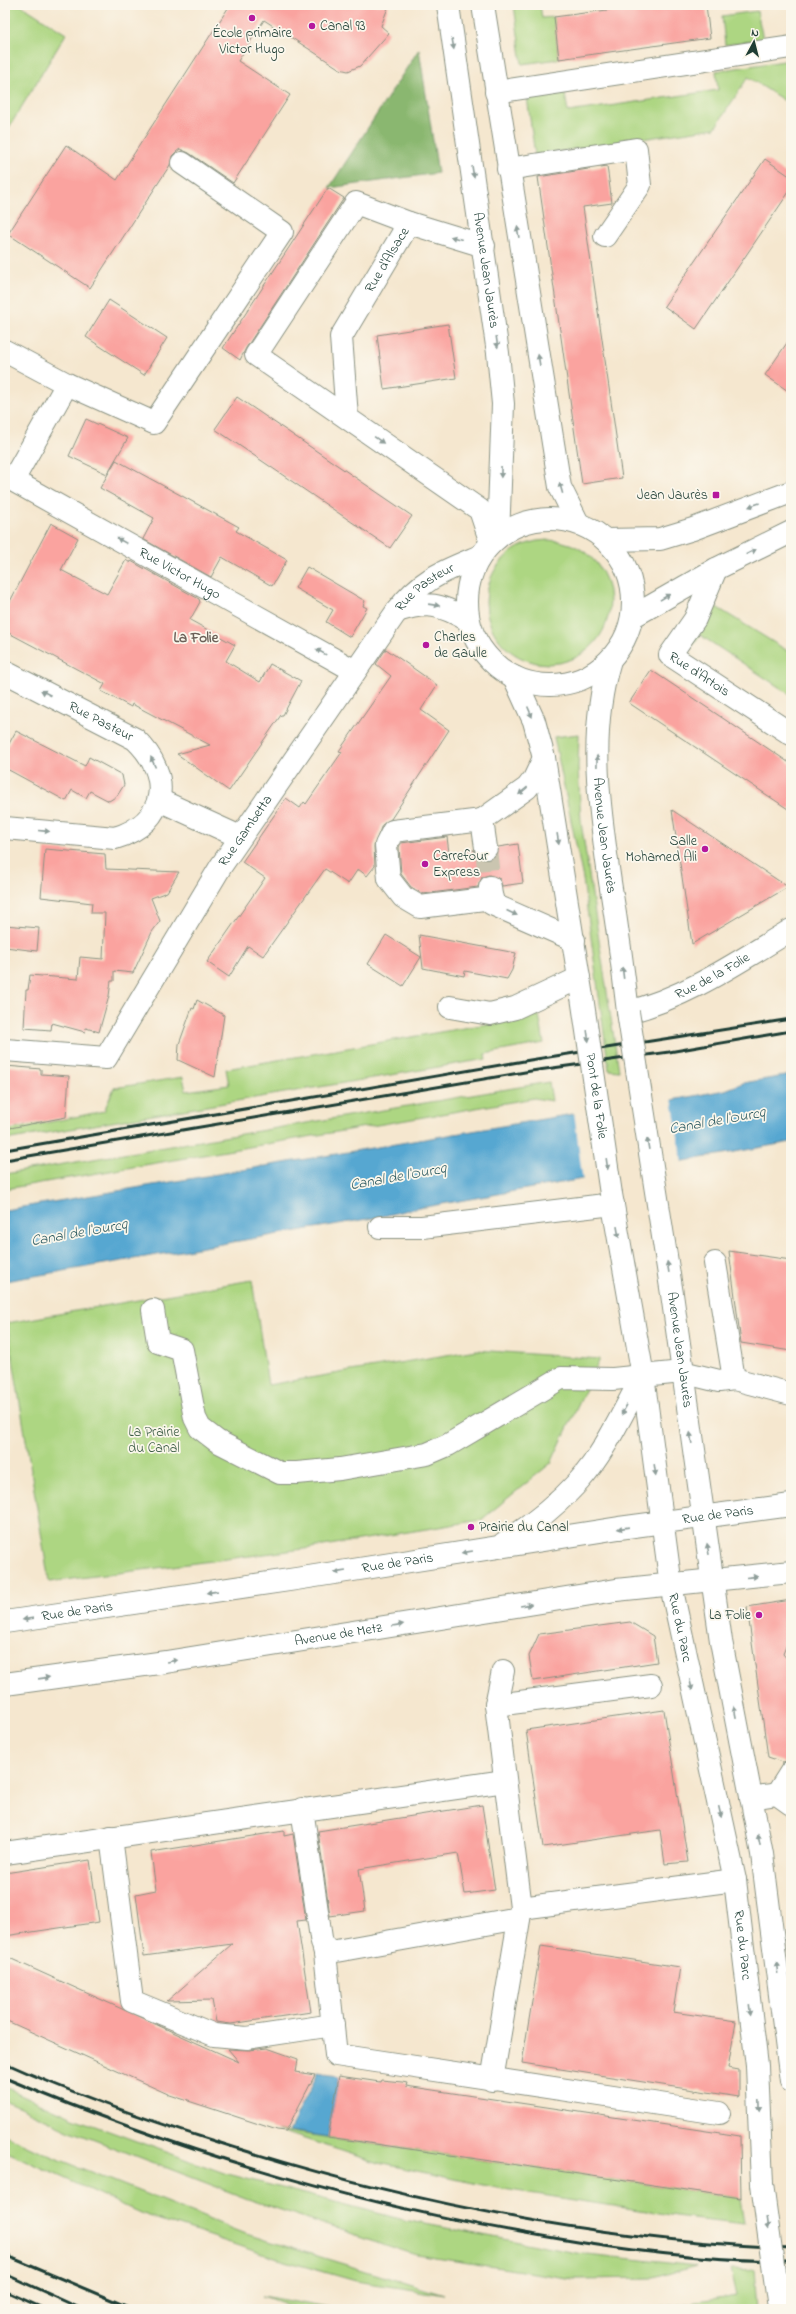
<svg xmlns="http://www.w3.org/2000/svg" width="796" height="2314" viewBox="0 0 796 2314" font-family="'Indie Flower',sans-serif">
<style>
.green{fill:#add682;stroke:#668a5b}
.forest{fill:#8ab770;stroke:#547a52}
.water{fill:#57a7d1;stroke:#3b7282}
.pier{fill:#f5e7cf}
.building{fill:#faa39f}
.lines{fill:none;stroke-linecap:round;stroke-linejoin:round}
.minor-tunnel{stroke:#cac5b0;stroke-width:22;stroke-dasharray:22 11;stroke-linecap:butt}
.minor-casing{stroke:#8a9282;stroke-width:24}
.major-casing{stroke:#8a9282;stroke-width:24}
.minor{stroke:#fff;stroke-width:22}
.major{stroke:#fff;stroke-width:22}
.rail{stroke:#1f3d34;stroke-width:3}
.major-bridge-casing{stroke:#8a9282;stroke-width:24;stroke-linecap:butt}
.major-bridge{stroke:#fff;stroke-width:22}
.oneway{fill:#8f9e9a}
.poi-dot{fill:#b5179e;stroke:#fbf7ec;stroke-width:1.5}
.labels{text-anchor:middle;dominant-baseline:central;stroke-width:3.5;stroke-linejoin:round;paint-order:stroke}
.poi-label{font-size:14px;fill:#1f3d34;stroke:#fbf7ec;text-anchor:start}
.street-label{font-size:14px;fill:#1f3d34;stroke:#fbf7ec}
.park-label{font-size:14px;fill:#3b5c44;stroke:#fbf7ec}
.neighbourhood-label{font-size:15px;font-weight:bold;fill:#6c6159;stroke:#fbf7ec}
.water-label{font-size:15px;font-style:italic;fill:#305d63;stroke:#fbf7ec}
</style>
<rect width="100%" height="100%" fill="#fbf7ec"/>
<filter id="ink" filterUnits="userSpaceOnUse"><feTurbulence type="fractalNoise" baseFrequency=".025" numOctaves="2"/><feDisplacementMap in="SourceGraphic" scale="8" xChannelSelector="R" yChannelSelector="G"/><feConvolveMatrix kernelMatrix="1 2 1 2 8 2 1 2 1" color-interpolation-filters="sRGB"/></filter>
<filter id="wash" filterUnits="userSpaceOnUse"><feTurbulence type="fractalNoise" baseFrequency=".012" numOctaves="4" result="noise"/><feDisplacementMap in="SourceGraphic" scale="16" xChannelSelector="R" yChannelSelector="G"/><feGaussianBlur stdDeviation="0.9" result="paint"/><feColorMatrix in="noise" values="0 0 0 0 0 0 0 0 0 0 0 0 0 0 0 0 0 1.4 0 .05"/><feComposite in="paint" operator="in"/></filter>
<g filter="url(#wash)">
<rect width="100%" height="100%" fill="#f5e7cf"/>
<!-- green -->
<g class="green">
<polygon points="5,5 21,5 66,34 5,134"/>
<polygon points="514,5 540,5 542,18 554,17 559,59 522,64"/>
<polygon points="757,11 763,39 725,45 722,16"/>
<polygon points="791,60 791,105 748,77 715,128 535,155 527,97 565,94 568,112 718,90 716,71"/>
<circle cx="548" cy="602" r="62"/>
<polygon points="713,605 791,653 791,695 700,635 688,652 684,649"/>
<polygon points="579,734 578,767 581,822 619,1071 609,1070 583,879 554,737"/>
<polygon points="539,1015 544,1043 485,1054 486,1059 5,1140 5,1131 104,1111 114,1088 183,1077 186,1091 229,1085 226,1069"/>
<polygon points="549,1082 552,1101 534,1098 5,1189 5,1174"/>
<polygon points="252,1280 268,1385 476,1350 600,1359 551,1463 481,1520 311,1548 49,1582 7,1323"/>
<polygon points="5,2087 73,2118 224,2173 404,2220 577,2253 696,2266 654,2278 574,2279 416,2255 248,2199 71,2131 5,2100"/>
<polygon points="277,2130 741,2198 745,2224 684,2217 497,2188 379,2163"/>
<polygon points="5,2135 48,2155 246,2234 444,2295 356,2281 275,2258 140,2213 5,2151"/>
<polygon points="731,2269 754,2270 757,2309 651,2309 737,2296"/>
<polygon points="263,2296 333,2309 299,2309"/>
</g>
<!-- forest -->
<polygon class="forest" points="419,49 438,173 329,188"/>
<!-- water -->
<g class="water">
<polygon points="791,1075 791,1142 408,1210 379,1217 5,1281 5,1210 573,1114 614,1111 725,1090 743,1083"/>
<polygon points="318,2073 339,2076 328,2137 289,2131"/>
</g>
<!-- pier -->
<polygon class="pier" points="672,1098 682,1163 583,1182 574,1111 614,1109"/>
<g id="blocks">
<!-- building -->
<g class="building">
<polygon points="230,5 389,5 381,26 389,33 360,66 348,71 340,69 264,20 238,61 290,95 233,183 189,153 180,149 176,152 172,156 170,165 90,288 8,234 66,145 117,180"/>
<polygon points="706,5 710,38 559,59 554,17 645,5"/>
<polygon points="765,159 791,177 791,189 696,329 664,306"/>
<polygon points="607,166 612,203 583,207 622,478 582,484 538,177"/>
<polygon points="328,188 344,198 246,348 240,360 223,348"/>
<polygon points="109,300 167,338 144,375 86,337"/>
<polygon points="448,324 456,378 384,389 377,335"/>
<polygon points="791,337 791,393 765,375"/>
<polygon points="237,397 412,516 390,548 215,429"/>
<polygon points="86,419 128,438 107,474 69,456"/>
<polygon points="116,460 239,527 236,531 287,560 272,586 222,557 211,577 143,539 154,518 100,488"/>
<polygon points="51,523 78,538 61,570 107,594 126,560 130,563 131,561 199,599 200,602 190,620 235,645 226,661 260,682 270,664 301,681 283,715 281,715 229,791 177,754 210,745 132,704 131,707 101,691 105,684 5,631 5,611"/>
<polygon points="307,567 365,601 363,606 367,608 350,637 326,622 333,610 295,588"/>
<polygon points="386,649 437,685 421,710 449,730 391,819 382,825 374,846 375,866 367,876 358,869 348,884 325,869 263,956 248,946 229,977 207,962 265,878 242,862 286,798 300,808 304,802 306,804 342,752 339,751 391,676 376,664"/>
<polygon points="651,670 791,764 791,811 629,703"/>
<polygon points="16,731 85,766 89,757 122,775 124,785 117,796 109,801 90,791 86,798 72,790 66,801 5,768 5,751"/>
<polygon points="672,810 788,887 692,944"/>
<polygon points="447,837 449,853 474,850 476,856 487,860 494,858 498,847 518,844 523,883 502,886 500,879 489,875 482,877 478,887 423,894 411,887 401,874 399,847 401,843"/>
<polygon points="45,849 105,854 106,869 179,872 167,892 151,898 160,921 152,932 133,973 114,971 114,981 111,981 109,996 99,1032 86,1028 85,1032 52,1023 51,1030 24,1028 26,990 28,990 30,975 78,979 80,957 103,959 105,913 91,913 92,903 41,897"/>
<polygon points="5,925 39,928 37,951 5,947"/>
<polygon points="386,935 421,957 403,986 368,964"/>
<polygon points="419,935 516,953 512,970 507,979 465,971 464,976 423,968"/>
<polygon points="197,1000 224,1015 215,1077 178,1060 179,1044 192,1008 194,1009"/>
<polygon points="6,1066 41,1069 41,1074 69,1076 66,1117 5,1129"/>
<polygon points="729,1251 791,1260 791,1351 741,1343"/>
<polygon points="791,1600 791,1634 783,1654 788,1660 791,1689 791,1760 783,1762 768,1757 747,1607"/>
<polygon points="630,1622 653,1636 657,1662 533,1681 529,1656 539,1634"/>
<polygon points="664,1710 688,1862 665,1864 660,1830 543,1847 526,1730"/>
<polygon points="482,1805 495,1890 465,1894 458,1853 359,1869 365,1911 330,1916 318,1831"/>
<polygon points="284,1831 284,1836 293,1834 306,1920 297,1921 311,2012 231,2024 216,2022 212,2000 167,2001 232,1944 144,1956 136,1894 156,1890 151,1852"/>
<polygon points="90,1860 99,1922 5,1936 5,1873"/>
<polygon points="541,1946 680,1967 673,2012 736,2021 728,2068 739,2070 739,2097 522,2063"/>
<polygon points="5,1956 239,2062 228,2049 249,2050 267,2048 298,2059 296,2072 315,2075 286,2131 277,2130 170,2095 5,2020"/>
<polygon points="339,2076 380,2082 381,2080 402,2082 407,2083 406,2086 740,2136 741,2198 328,2137"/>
</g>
</g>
</g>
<g filter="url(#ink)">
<use href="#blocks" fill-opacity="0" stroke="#8a9282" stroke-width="1"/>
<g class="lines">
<!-- minor-tunnel -->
<polyline class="minor-tunnel" points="486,848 490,887"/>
<!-- minor casing -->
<g class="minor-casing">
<g id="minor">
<polyline points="496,92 791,47"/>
<polyline points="508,169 636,149 640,185 605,236"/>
<polyline points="409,223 484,246"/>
<polyline points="5,351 67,384 154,423 282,232 182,163"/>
<path id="s1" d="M 347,417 L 341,337 L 409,223 L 356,203 L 256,355 L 480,510 L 491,543"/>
<path id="s2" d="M 5,476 L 355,671"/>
<polyline points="13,480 67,384"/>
<path id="s3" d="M 716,569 L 695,619 L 670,655 L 791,734"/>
<path d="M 397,611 C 428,601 440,604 468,620"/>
<path id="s4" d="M 5,672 L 135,739 C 173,775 168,822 115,838 L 5,828"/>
<polyline points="159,800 240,837"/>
<polyline points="482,820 393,831 386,845 389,879 403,897 420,907 492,898"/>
<polyline points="486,848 482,820 527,788 534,779 544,758"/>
<polyline points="490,887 492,904 574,940"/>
<polyline points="450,1007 490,1014 515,1008 579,978"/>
<path id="s5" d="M 628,1012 C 688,997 739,961 791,930"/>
<path id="s6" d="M 5,1050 L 106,1058 L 221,866 L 397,611 C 422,578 444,571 480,556"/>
<polyline points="380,1227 422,1227 613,1204"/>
<polyline points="715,1263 734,1379"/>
<polyline points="153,1310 158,1342 182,1350 195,1418 200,1428 217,1441 280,1473 297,1473 340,1469 427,1454 448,1445 561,1378 613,1379 682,1372 719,1381 734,1379 791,1394"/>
<polyline points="503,1671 496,1705 521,1908 735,1880"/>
<polyline points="496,1705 651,1685"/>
<polyline points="777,1794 791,1772"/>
<polyline points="751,1798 777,1794 791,1804"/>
<polyline points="302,1809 321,1938 325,1953 519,1918"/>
<polyline points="111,1837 132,2001 214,2035 247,2038 333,2025"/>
<polyline points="5,1853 505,1781"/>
<polyline points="325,1953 336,2055 719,2113"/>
<polyline points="492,2080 521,1908"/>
</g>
</g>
<!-- major casing -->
<g class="major-casing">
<g id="major">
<path id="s7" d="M 448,5 L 498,353 L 503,404 L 498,537"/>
<polyline points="483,5 560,487 578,523"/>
<circle cx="550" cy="602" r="83"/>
<polyline points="606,540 660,539 693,529 791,492"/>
<polyline points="632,617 716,569 791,532"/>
<path id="s8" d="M 610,660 C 588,733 599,808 610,882 C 617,925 623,968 628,1012"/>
<polyline points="514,677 534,721 544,758 582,997"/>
<path id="s9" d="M 637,1070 L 672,1294 L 721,1641 L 762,1854 L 791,2081"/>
<path id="s10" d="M 611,1194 L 643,1376 L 671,1586 L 735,1880 L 757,2066 L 762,2184"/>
<path d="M 504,1543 C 532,1525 557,1505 579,1481 C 606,1451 623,1411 643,1376"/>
<path id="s11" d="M 5,1622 L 296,1579 L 619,1528 L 791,1505"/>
<path id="s12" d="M 5,1684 L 166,1662 L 616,1590 L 791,1572"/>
</g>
</g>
<!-- minor -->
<use href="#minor" class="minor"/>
<!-- major -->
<use href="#major" class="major"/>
<!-- rail -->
<g class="rail">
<polyline points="5,1150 530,1060 791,1019"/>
<polyline points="5,1160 531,1071 669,1052 791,1031"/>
<path d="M 5,2063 C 72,2093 141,2118 211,2140 C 399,2201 593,2240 791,2248"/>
<path d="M 5,2078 C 180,2152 361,2206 548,2237 C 628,2251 709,2261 791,2261"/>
<polyline points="5,2255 133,2309"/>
<polyline points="5,2274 82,2309"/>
<polyline points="5,2291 45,2309"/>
</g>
<!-- major-bridge casing -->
<g class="major-bridge-casing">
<g id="major-bridge">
<path id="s13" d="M 582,997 L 611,1194"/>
<polyline points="628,1012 637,1070"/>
<polyline points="762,2184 779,2309"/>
</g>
</g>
<!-- major-bridge -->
<use href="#major-bridge" class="major-bridge"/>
</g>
<!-- one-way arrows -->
<defs><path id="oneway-solid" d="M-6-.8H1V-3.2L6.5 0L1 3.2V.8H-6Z"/></defs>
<g class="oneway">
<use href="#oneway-solid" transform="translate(453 44) rotate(81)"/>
<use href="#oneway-solid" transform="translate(473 172) rotate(81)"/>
<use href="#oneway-solid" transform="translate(518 232) rotate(-99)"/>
<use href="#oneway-solid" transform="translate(456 238) rotate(-165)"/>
<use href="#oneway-solid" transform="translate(497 342) rotate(82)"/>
<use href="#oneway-solid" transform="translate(539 360) rotate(-99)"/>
<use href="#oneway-solid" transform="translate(379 440) rotate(35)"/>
<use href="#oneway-solid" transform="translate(501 472) rotate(91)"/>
<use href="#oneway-solid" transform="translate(561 488) rotate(-106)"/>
<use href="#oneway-solid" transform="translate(754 505) rotate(160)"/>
<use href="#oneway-solid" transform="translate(122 541) rotate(-151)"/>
<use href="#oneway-solid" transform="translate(751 552) rotate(-26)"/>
<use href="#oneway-solid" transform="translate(665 597) rotate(-31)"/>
<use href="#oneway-solid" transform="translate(434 605) rotate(8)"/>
<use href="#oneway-solid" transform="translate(321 652) rotate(-151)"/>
<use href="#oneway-solid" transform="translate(46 693) rotate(-153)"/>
<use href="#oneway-solid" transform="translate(530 712) rotate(67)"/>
<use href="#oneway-solid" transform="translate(597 761) rotate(-89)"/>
<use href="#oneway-solid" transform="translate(153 762) rotate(-114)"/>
<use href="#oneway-solid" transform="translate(523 791) rotate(140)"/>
<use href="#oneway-solid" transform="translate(44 831) rotate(5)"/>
<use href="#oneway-solid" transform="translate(558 839) rotate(81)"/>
<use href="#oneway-solid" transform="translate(512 913) rotate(24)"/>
<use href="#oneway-solid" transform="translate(623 973) rotate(-97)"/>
<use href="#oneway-solid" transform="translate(588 1036) rotate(82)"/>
<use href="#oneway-solid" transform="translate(648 1144) rotate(-99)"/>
<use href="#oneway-solid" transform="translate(607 1164) rotate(82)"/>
<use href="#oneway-solid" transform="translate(618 1232) rotate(80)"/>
<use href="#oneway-solid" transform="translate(668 1267) rotate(-99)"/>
<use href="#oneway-solid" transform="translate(624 1410) rotate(119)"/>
<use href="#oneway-solid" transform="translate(691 1438) rotate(-98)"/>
<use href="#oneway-solid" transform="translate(655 1470) rotate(82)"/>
<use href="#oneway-solid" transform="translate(623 1528) rotate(172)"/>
<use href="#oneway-solid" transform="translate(708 1549) rotate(-100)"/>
<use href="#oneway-solid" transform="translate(467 1552) rotate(171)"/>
<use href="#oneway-solid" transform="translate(340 1572) rotate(171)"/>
<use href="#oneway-solid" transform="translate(752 1577) rotate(-5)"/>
<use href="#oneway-solid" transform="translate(212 1592) rotate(172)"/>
<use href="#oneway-solid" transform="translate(526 1605) rotate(-9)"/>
<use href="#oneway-solid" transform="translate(28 1619) rotate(172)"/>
<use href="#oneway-solid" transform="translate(398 1625) rotate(-9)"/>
<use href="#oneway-solid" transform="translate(172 1661) rotate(-9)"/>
<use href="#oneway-solid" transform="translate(44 1678) rotate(-8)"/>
<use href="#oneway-solid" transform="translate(691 1685) rotate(78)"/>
<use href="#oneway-solid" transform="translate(735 1712) rotate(-101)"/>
<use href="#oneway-solid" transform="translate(720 1812) rotate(77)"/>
<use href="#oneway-solid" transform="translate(759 1840) rotate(-101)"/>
<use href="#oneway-solid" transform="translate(777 1968) rotate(-97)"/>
<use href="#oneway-solid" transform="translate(750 2010) rotate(83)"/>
<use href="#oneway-solid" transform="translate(759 2105) rotate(88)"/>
<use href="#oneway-solid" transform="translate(767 2223) rotate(82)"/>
</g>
</g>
<!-- markers -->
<g class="poi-dot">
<circle cx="252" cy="18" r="4"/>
<circle cx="312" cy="26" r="4"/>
<rect x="712" y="491" width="8" height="8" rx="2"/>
<circle cx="426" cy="645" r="4"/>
<circle cx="705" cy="849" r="4"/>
<circle cx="425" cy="864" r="4"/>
<circle cx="471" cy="1527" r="4"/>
<circle cx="759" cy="1615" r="4"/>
</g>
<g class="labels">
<!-- poi labels -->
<g class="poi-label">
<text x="320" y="26">Canal 93</text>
<text x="252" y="33" text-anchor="middle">École primaire<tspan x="252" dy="16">Victor Hugo</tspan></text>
<text x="708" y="495" text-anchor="end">Jean Jaurès</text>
<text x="434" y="637">Charles<tspan x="434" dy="16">de Gaulle</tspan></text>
<text x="697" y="841" text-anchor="end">Salle<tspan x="697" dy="16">Mohamed Ali</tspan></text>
<text x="433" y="856">Carrefour<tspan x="433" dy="16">Express</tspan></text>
<text x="479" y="1527">Prairie du Canal</text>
<text x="751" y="1615" text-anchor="end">La Folie</text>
</g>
<!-- street labels -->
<g class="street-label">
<text stroke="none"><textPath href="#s1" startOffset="170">Rue d'Alsace</textPath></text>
<text stroke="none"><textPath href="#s7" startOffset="268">Avenue Jean Jaurès</textPath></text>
<text stroke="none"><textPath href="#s2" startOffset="200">Rue Victor Hugo</textPath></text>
<text stroke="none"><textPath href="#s6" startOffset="672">Rue Pasteur</textPath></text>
<text stroke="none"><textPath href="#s3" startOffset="133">Rue d'Artois</textPath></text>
<text stroke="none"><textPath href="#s4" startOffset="108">Rue Pasteur</textPath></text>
<text stroke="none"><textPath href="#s6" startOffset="368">Rue Gambetta</textPath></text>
<text stroke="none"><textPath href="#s8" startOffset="177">Avenue Jean Jaurès</textPath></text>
<text stroke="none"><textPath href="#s5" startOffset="92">Rue de la Folie</textPath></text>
<text stroke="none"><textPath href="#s13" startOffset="100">Pont de la Folie</textPath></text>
<text stroke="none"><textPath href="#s9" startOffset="283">Avenue Jean Jaurès</textPath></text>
<text stroke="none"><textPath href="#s11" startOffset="721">Rue de Paris</textPath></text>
<text stroke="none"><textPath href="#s11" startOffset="397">Rue de Paris</textPath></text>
<text stroke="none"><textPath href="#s11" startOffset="73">Rue de Paris</textPath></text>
<text stroke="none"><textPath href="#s10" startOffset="439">Rue du Parc</textPath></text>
<text stroke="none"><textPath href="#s12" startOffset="337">Avenue de Metz</textPath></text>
<text stroke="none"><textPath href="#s10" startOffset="763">Rue du Parc</textPath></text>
</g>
<!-- park labels -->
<g class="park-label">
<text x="154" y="1432">La Prairie<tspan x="154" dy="16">du Canal</tspan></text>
</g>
<!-- neighbourhood labels -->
<g class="neighbourhood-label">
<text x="196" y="638">La Folie</text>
</g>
<!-- water labels -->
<g class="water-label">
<text transform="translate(717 1121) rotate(-10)">Canal de l'Ourcq</text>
<text transform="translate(398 1177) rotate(-10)">Canal de l'Ourcq</text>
<text transform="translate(79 1233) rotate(-10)">Canal de l'Ourcq</text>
</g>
</g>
<!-- margin -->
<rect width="796" height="2314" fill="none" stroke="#fbf7ec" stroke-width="20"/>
<!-- north arrow -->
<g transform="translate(754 42) rotate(7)" stroke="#fbf7ec" stroke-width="3" paint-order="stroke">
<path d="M0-3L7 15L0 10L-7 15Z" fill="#1f3d34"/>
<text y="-6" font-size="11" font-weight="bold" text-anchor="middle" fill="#1f3d34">N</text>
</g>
</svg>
